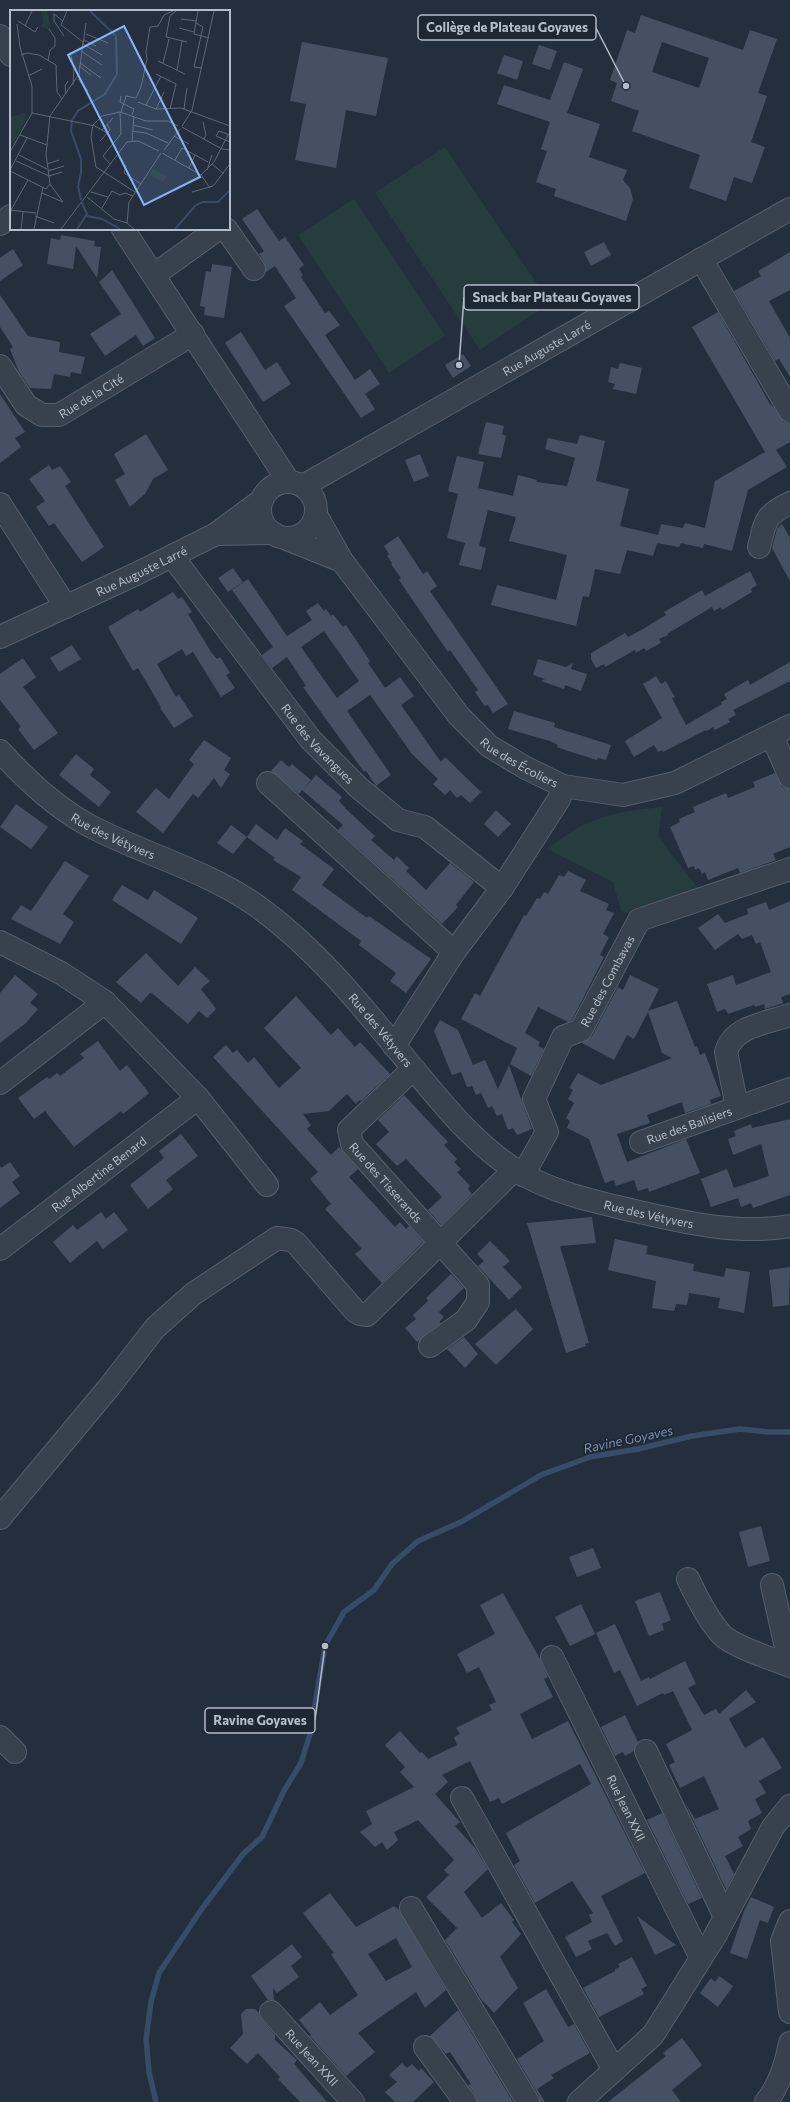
<svg xmlns="http://www.w3.org/2000/svg" width="790" height="2102" viewBox="0 0 790 2102" font-family="Commissioner,sans-serif">
<style>
.green{fill:#263c3f}
.lines{fill:none;stroke-linecap:round;stroke-linejoin:round}
.stream{stroke:#394c67;stroke-width:5.5}
.building{fill:#455162;fill-rule:evenodd}
.minor-casing{stroke:#565f6c;stroke-width:24}
.minor{stroke:#38414e;stroke-width:22}
.labels{text-anchor:middle;dominant-baseline:central;stroke-width:3;stroke-linejoin:round;paint-order:stroke}
.street-label{font-size:12px;fill:#b4bcc9;stroke:#1d2633}
.water-label{font-size:13px;font-style:italic;fill:#7c92b1;stroke:#1d2633}
.inset-river{fill:none;stroke:#394c67;stroke-width:2}
.inset-road{fill:none;stroke:#5e6776;stroke-width:1}
.view{fill:#8ab4f8;fill-opacity:0.15;stroke:#8ab4f8;stroke-width:2}
.inset-edge{fill:none;stroke:#b4bcc9;stroke-width:2}
.leader{fill:none;stroke:#b4bcc9;stroke-width:1.5}
.callout-dot{fill:#b4bcc9;stroke:#1d2633;stroke-width:1.5}
.callout{fill:#1d2633;stroke:#b4bcc9;stroke-width:1.5}
.callout-label{font-size:13px;text-anchor:middle;font-weight:bold;fill:#b4bcc9}
</style>
<rect width="100%" height="100%" fill="#242f3e"/>
<!-- green -->
<g class="green">
<polygon points="445,147 550,303 480,350 375,193"/>
<polygon points="354,199 445,336 389,373 298,235"/>
<path d="M 662,807 L 658,837 L 699,889 L 634,915 L 621,911 L 613,882 L 547,849 C 588,817 611,812 662,807 Z"/>
</g>
<g class="lines">
<!-- stream -->
<polyline class="stream" points="156,2102 149,2072 146,2039 151,2002 159,1973 201,1910 243,1854 262,1837 285,1789 301,1763 310,1734 325,1646 344,1612 374,1590 392,1564 418,1541 461,1522 541,1475 590,1457 638,1449 692,1436 740,1429 768,1432 790,1432"/>
</g>
<!-- building -->
<g class="building">
<path d="M 641,15 L 743,50 L 750,30 L 777,39 L 758,93 L 767,96 L 751,142 L 765,147 L 752,183 L 734,177 L 726,201 L 689,188 L 700,155 L 632,131 L 639,111 L 611,101 L 617,83 L 610,80 L 627,30 L 635,33 ZM 662,42 L 709,58 L 699,88 L 652,72 Z"/>
<polygon points="302,42 388,58 376,116 346,110 336,168 295,160 306,104 290,101"/>
<polygon points="539,45 557,51 550,70 532,64"/>
<polygon points="504,55 523,61 517,80 497,73"/>
<polygon points="564,62 583,69 567,113 600,124 589,157 627,170 623,180 630,188 633,199 626,221 554,196 556,189 536,182 547,151 541,149 550,122 497,104 504,85 550,100"/>
<polygon points="257,209 279,241 285,237 304,265 299,269 303,275 301,277 325,313 329,311 340,325 325,335 355,380 370,369 380,384 365,394 375,409 361,418 284,306 296,298 275,266 266,272 264,262 259,254 264,251 242,219"/>
<polygon points="61,235 95,241 94,246 101,247 97,278 76,246 73,269 47,264 51,238 60,240"/>
<polygon points="604,242 611,255 591,266 584,252"/>
<polygon points="13,249 23,265 0,281 0,258"/>
<polygon points="790,252 790,290 769,301 790,338 790,377 779,359 775,361 734,291 761,276 758,271"/>
<polygon points="212,264 232,267 224,318 204,315 205,307 200,306 206,271 211,272"/>
<polygon points="112,270 155,338 143,346 136,335 105,356 90,334 121,314 99,282"/>
<polygon points="0,295 28,336 60,342 59,352 85,357 81,374 71,372 70,377 54,374 51,389 30,388 19,372 10,349 13,347 0,327"/>
<polygon points="718,312 771,406 772,405 784,422 790,423 790,442 776,450 787,467 748,490 732,551 704,544 703,548 681,543 679,547 657,543 653,556 627,550 620,574 595,569 589,597 583,596 576,626 491,605 497,585 556,600 567,555 509,541 516,517 488,510 479,546 486,548 481,570 459,565 465,543 447,538 458,494 448,491 457,456 484,462 478,488 513,496 518,475 537,480 536,482 567,486 575,458 545,449 548,438 577,444 580,435 605,441 596,481 629,489 620,526 658,535 661,524 683,528 685,523 705,528 715,481 765,452 692,327"/>
<polygon points="241,332 265,370 277,362 291,384 263,402 225,343"/>
<polygon points="463,354 471,366 453,378 445,365"/>
<polygon points="620,363 642,368 636,394 613,389 615,384 608,382 611,367 618,369"/>
<polygon points="0,394 25,432 15,438 21,447 0,463"/>
<polygon points="486,422 504,426 502,434 506,436 501,458 478,454"/>
<polygon points="146,434 168,470 153,479 145,494 130,507 115,480 125,474 114,454"/>
<polygon points="420,454 429,476 414,482 405,460"/>
<polygon points="49,465 52,470 60,466 71,482 65,486 104,547 82,562 54,523 49,526 36,507 45,501 29,479"/>
<polygon points="782,524 790,538 790,581 772,548 777,529"/>
<polygon points="398,536 423,574 427,571 437,586 430,591 508,704 493,713 488,705 485,706 481,701 475,692 478,690 450,650 448,652 399,580 401,578 391,564 392,563 387,556 389,554 384,546"/>
<polygon points="233,568 243,582 228,592 218,578"/>
<polygon points="750,571 757,585 751,589 752,592 722,610 721,607 714,611 712,607 667,634 668,635 659,639 661,643 646,651 644,648 636,653 635,650 605,667 604,664 596,668 591,659 591,653 625,633 628,637 643,629 666,615 664,612 702,590 705,596"/>
<path d="M 248,579 L 287,636 L 312,620 L 306,611 L 318,603 L 324,611 L 326,609 L 331,616 L 333,614 L 343,627 L 346,625 L 370,661 L 368,663 L 385,688 L 400,677 L 414,696 L 401,705 L 441,762 L 445,757 L 481,792 L 470,803 L 461,795 L 457,798 L 450,790 L 445,795 L 433,784 L 438,779 L 412,754 L 370,695 L 347,711 L 391,775 L 376,786 L 366,771 L 364,772 L 303,687 L 306,686 L 287,657 L 272,668 L 262,655 L 273,647 L 232,590 ZM 324,631 L 359,681 L 337,698 L 301,647 Z"/>
<polygon points="173,592 178,599 182,597 192,612 188,614 211,652 217,659 220,657 230,673 226,675 235,688 221,697 193,652 186,656 182,649 157,664 176,697 179,695 193,716 174,728 160,708 161,707 138,668 133,671 108,627 138,609 140,612"/>
<polygon points="72,645 81,659 59,672 50,658"/>
<polygon points="23,658 36,677 23,687 58,733 34,750 18,729 21,727 0,700 0,674"/>
<polygon points="538,659 566,667 573,663 571,669 587,674 581,691 565,685 564,689 541,681 545,679 533,675"/>
<polygon points="790,662 790,681 733,710 736,715 728,719 730,722 715,730 713,727 707,731 706,730 663,752 662,750 658,752 654,745 634,757 625,741 662,718 643,684 656,676 661,684 666,681 670,689 675,697 672,698 686,725 722,704 721,702 727,699 724,694 748,680 750,685"/>
<polygon points="514,711 555,723 554,727 611,745 606,760 598,758 597,760 568,751 557,747 558,745 550,741 508,729"/>
<polygon points="204,740 231,758 224,770 230,774 221,788 214,778 198,798 193,794 163,833 136,812 156,788 169,799 194,764 189,760"/>
<polygon points="76,754 94,769 90,775 111,792 99,807 59,775"/>
<polygon points="281,760 289,767 292,764 311,780 303,790 316,775 342,797 339,801 346,809 375,836 371,840 394,860 397,856 409,868 406,871 426,890 450,863 474,882 456,905 458,907 442,924 338,830 343,825 302,790 299,794 271,771"/>
<polygon points="775,773 782,787 790,789 790,847 773,854 776,860 740,873 738,868 708,880 705,872 702,874 699,868 695,870 694,866 688,868 670,827 680,822 679,819 695,812 693,807 726,793 728,798 755,787 753,782"/>
<polygon points="16,804 48,827 31,849 0,827"/>
<polygon points="496,810 511,824 498,837 484,824"/>
<polygon points="256,824 277,840 285,828 303,841 300,844 334,869 322,885 367,918 369,916 431,959 406,993 390,981 396,973 359,945 361,941 292,890 301,877 273,860 275,858 247,837 233,854 217,843 231,825 247,837"/>
<polygon points="65,861 89,876 63,914 74,922 60,944 11,919 21,905 31,911"/>
<polygon points="568,871 586,880 580,891 609,904 606,910 614,913 603,934 609,937 600,955 604,957 572,1020 568,1022 538,1007 525,1033 540,1042 538,1046 544,1049 531,1076 510,1064 517,1048 461,1019 475,993 480,996 524,915 526,916 537,898 540,899 544,892 548,894 559,875 564,877"/>
<polygon points="122,885 148,900 154,890 198,918 181,944 112,900"/>
<polygon points="790,901 790,994 781,997 783,1003 765,1009 764,1004 755,1007 754,1005 728,1014 725,1009 717,1012 707,984 733,975 736,985 771,972 760,942 756,944 752,935 742,939 738,934 715,950 698,928 718,914 725,923 748,914 747,909 766,902 769,910"/>
<polygon points="146,953 178,986 195,967 210,981 201,989 216,1009 207,1018 199,1011 188,1024 153,994 150,993 141,1003 116,982"/>
<polygon points="15,975 38,994 30,1003 38,1009 26,1023 0,1043 0,993"/>
<polygon points="630,975 659,989 648,1011 677,1001 695,1047 697,1046 700,1055 705,1053 721,1096 710,1100 711,1104 685,1113 682,1102 647,1115 650,1123 617,1134 627,1162 686,1139 700,1173 649,1192 648,1188 638,1191 634,1180 616,1186 614,1180 605,1183 589,1139 567,1128 570,1121 566,1118 574,1103 568,1099 573,1090 569,1088 578,1073 601,1085 672,1058 662,1053 648,1012 634,1039 627,1035 614,1060 582,1043 592,1036 618,987 623,990"/>
<polygon points="296,996 331,1035 338,1028 355,1047 360,1042 390,1074 361,1101 360,1100 356,1104 347,1094 329,1111 303,1114 311,1125 307,1129 331,1155 339,1147 358,1169 349,1177 395,1227 400,1222 406,1229 409,1226 423,1242 382,1283 355,1254 362,1249 325,1209 331,1204 310,1179 318,1172 213,1057 226,1045 233,1053 237,1050 248,1063 254,1057 279,1088 301,1068 264,1028"/>
<polygon points="440,1020 458,1030 473,1065 485,1060 498,1089 509,1065 532,1129 517,1135 513,1128 508,1130 502,1114 497,1116 492,1106 488,1108 481,1093 476,1095 472,1086 467,1087 461,1072 452,1075 434,1031"/>
<polygon points="98,1041 120,1071 127,1065 149,1093 123,1114 121,1111 74,1147 45,1111 34,1119 18,1098 47,1077 49,1079 57,1073 60,1076 84,1058 80,1054"/>
<polygon points="404,1095 448,1142 444,1145 457,1159 454,1162 461,1169 457,1172 470,1186 468,1189 472,1194 441,1225 428,1210 442,1197 406,1159 397,1166 376,1144 389,1132 378,1120"/>
<polygon points="790,1119 790,1195 753,1208 751,1203 741,1207 738,1198 711,1207 701,1179 727,1169 734,1188 769,1176 761,1144 733,1155 728,1139 736,1136 734,1131 751,1124 752,1128"/>
<polygon points="181,1134 198,1156 166,1180 173,1189 148,1209 130,1185 164,1158 159,1151"/>
<polygon points="10,1162 20,1176 12,1182 20,1193 0,1208 0,1166 1,1168"/>
<polygon points="101,1212 106,1219 114,1212 128,1230 103,1249 97,1241 70,1263 53,1242 73,1225 77,1230"/>
<polygon points="592,1217 596,1243 560,1246 589,1343 585,1344 586,1346 566,1353 527,1223"/>
<polygon points="615,1239 648,1246 646,1254 694,1264 693,1271 724,1277 726,1268 750,1272 744,1313 718,1308 720,1298 689,1293 687,1305 676,1304 674,1311 652,1308 656,1281 608,1270"/>
<polygon points="490,1241 510,1261 503,1267 522,1287 509,1300 478,1266 484,1261 477,1254"/>
<polygon points="790,1267 789,1305 773,1307 769,1270"/>
<polygon points="451,1274 464,1288 439,1312 444,1317 439,1322 441,1323 417,1342 405,1328 416,1319 413,1315 428,1301 426,1298"/>
<polygon points="516,1309 533,1329 496,1365 475,1344"/>
<polygon points="464,1337 478,1354 465,1368 447,1349"/>
<polygon points="761,1526 770,1561 748,1567 739,1532"/>
<polygon points="593,1548 601,1568 577,1577 569,1557"/>
<polygon points="660,1592 671,1620 662,1624 664,1630 649,1636 635,1601"/>
<polygon points="503,1593 540,1659 548,1677 544,1679 553,1697 520,1714 532,1739 568,1721 645,1873 601,1896 623,1941 615,1946 607,1933 588,1941 592,1949 576,1957 565,1937 592,1922 589,1915 593,1913 572,1881 535,1903 514,1865 520,1861 506,1833 591,1784 580,1764 502,1804 499,1798 490,1802 470,1761 442,1775 448,1782 435,1794 460,1822 455,1826 475,1848 488,1869 464,1892 482,1918 501,1903 514,1920 512,1922 521,1934 500,1957 518,1988 494,2013 481,1999 445,1940 457,1928 426,1897 449,1875 444,1870 454,1860 418,1820 394,1832 398,1840 387,1850 382,1842 375,1847 360,1832 372,1824 366,1811 414,1787 400,1772 405,1767 385,1745 400,1731 420,1753 422,1752 428,1759 457,1745 454,1737 460,1734 456,1728 492,1710 489,1705 496,1702 479,1667 467,1673 457,1654 495,1634 480,1605"/>
<polygon points="581,1604 595,1634 570,1646 555,1617"/>
<polygon points="615,1624 641,1681 649,1677 650,1679 685,1661 696,1684 688,1688 704,1715 716,1709 719,1714 746,1690 756,1702 729,1719 745,1748 763,1737 782,1768 759,1781 766,1793 755,1799 762,1813 748,1821 751,1829 738,1837 743,1846 725,1856 734,1874 726,1889 684,1801 695,1819 719,1809 704,1776 680,1788 669,1765 675,1762 666,1744 692,1730 673,1691 664,1695 663,1693 637,1706 620,1670 614,1673 596,1633"/>
<polygon points="625,1715 638,1742 634,1751 625,1756 623,1752 615,1756 601,1727"/>
<polygon points="662,1813 702,1898 688,1904 647,1820"/>
<path d="M 330,1893 L 356,1927 L 394,1906 L 399,1910 L 446,1990 L 425,2008 L 416,1992 L 358,2033 L 375,2052 L 346,2076 L 310,2036 L 311,2035 L 299,2020 L 320,2002 L 330,2015 L 358,1995 L 331,1954 L 334,1953 L 303,1913 ZM 396,1938 L 412,1967 L 386,1981 L 368,1954 Z"/>
<polygon points="751,1897 774,1907 768,1923 760,1920 747,1959 730,1953 744,1911"/>
<polygon points="637,1916 676,1945 655,1955"/>
<polygon points="292,1944 302,1957 291,1966 299,1977 277,1993 273,1988 274,2000 268,2000 251,1976"/>
<polygon points="632,1957 647,1986 641,1989 644,1994 599,2017 583,1988 615,1971 615,1969 620,1967 618,1964"/>
<polygon points="719,1976 733,1986 718,2007 700,1993 711,1978 715,1982"/>
<polygon points="546,1989 568,2027 574,2024 590,2053 551,2075 554,2078 537,2089 545,2102 540,2102 539,2096 517,2059 544,2041 523,2003"/>
<polygon points="246,2009 255,2009 259,2013 262,2020 275,2035 275,2040 297,2060 294,2064 327,2102 300,2102 278,2079 280,2077 258,2053 247,2064 230,2048 243,2034 241,2014"/>
<polygon points="458,2010 513,2102 477,2102 475,2095 468,2085 471,2084 450,2052 446,2054 430,2036"/>
<polygon points="682,2038 702,2065 672,2090 681,2102 608,2102 666,2056 663,2053"/>
<polygon points="402,2063 407,2068 412,2064 419,2071 421,2068 434,2082 413,2102 395,2102 385,2092 397,2082 389,2075"/>
</g>
<g class="lines">
<!-- minor casing -->
<g class="minor-casing">
<g id="minor">
<polyline points="0,36 11,55"/>
<polyline points="0,224 11,216"/>
<polyline points="123,229 289,482"/>
<polyline points="226,229 254,269"/>
<polyline points="701,259 790,411"/>
<polyline points="154,275 218,229"/>
<path id="s1" d="M 0,366 L 26,405 L 42,415 L 59,415 L 193,334"/>
<circle cx="288" cy="510" r="28"/>
<path id="s2" d="M 303,486 L 790,209"/>
<polyline points="0,504 66,607"/>
<path id="s3" d="M 316,515 L 342,561 L 459,716 L 489,746 L 526,768 L 563,786 L 623,795 L 675,783 L 790,726"/>
<polyline points="216,534 273,533"/>
<polyline points="287,539 342,561"/>
<path d="M 759,547 C 766,520 764,516 790,503"/>
<path id="s4" d="M 172,556 L 311,740 L 358,787 L 398,820 L 425,827 L 502,888"/>
<path id="s5" d="M 0,637 L 136,574 L 216,534 L 262,500"/>
<polyline points="772,736 790,777"/>
<path id="s6" d="M 0,751 C 28,782 60,812 98,830 C 150,856 209,872 257,906 C 338,964 394,1051 461,1124 C 480,1143 500,1162 524,1175 C 555,1192 588,1200 622,1208 C 674,1220 736,1236 790,1226"/>
<polyline points="268,783 454,952"/>
<polyline points="0,942 61,973 105,1002 198,1098 267,1185"/>
<polyline points="394,1046 454,952 502,888 559,799 563,786"/>
<path id="s7" d="M 413,1069 L 349,1130 L 352,1144 L 478,1285 L 478,1302 L 466,1320 L 430,1346"/>
<polyline points="0,1083 105,1002"/>
<path d="M 737,1107 L 726,1052 C 733,1026 767,1023 790,1015"/>
<path id="s8" d="M 641,1142 L 790,1089"/>
<path id="s9" d="M 523,1175 L 547,1132 L 534,1099 L 563,1037 L 581,1030 L 639,920 L 790,869"/>
<path id="s10" d="M 0,1249 L 198,1098"/>
<polyline points="0,1518 110,1386 155,1328 193,1294 277,1238 291,1240 296,1243 355,1311 360,1314 367,1315 515,1169"/>
<path d="M 688,1579 C 697,1598 708,1620 722,1635 C 734,1647 773,1659 790,1666"/>
<polyline points="772,1585 790,1665"/>
<path id="s11" d="M 552,1657 L 701,1958"/>
<polyline points="0,1737 15,1752"/>
<polyline points="646,1751 725,1917"/>
<polyline points="462,1798 614,2070"/>
<polyline points="411,1908 528,2102"/>
<polyline points="790,1921 782,1941 790,2012"/>
<path id="s12" d="M 271,2012 L 353,2102"/>
<polyline points="425,2047 465,2102"/>
<polyline points="579,2102 653,2035 715,1936 773,1827 790,1806"/>
<path d="M 766,2102 C 780,2085 786,2064 790,2043"/>
</g>
</g>
<!-- minor -->
<use href="#minor" class="minor"/>
</g>
<g class="labels">
<!-- street labels -->
<g class="street-label">
<text stroke="none"><textPath href="#s2" startOffset="280">Rue Auguste Larré</textPath></text>
<text stroke="none"><textPath href="#s1" startOffset="120">Rue de la Cité</textPath></text>
<text stroke="none"><textPath href="#s5" startOffset="156">Rue Auguste Larré</textPath></text>
<text stroke="none"><textPath href="#s4" startOffset="238">Rue des Vavangues</textPath></text>
<text stroke="none"><textPath href="#s3" startOffset="324">Rue des Écoliers</textPath></text>
<text stroke="none"><textPath href="#s6" startOffset="143">Rue des Vétyvers</textPath></text>
<text stroke="none"><textPath href="#s9" startOffset="228">Rue des Combavas</textPath></text>
<text stroke="none"><textPath href="#s6" startOffset="479">Rue des Vétyvers</textPath></text>
<text stroke="none"><textPath href="#s8" startOffset="51">Rue des Balisiers</textPath></text>
<text stroke="none"><textPath href="#s10" startOffset="124">Rue Albertine Benard</textPath></text>
<text stroke="none"><textPath href="#s7" startOffset="154">Rue des Tisserands</textPath></text>
<text stroke="none"><textPath href="#s6" startOffset="815">Rue des Vétyvers</textPath></text>
<text stroke="none"><textPath href="#s11" startOffset="168">Rue Jean XXII</textPath></text>
<text stroke="none"><textPath href="#s12" startOffset="61">Rue Jean XXII</textPath></text>
</g>
<!-- water labels -->
<g class="water-label">
<text transform="translate(628 1439) rotate(-12)">Ravine Goyaves</text>
</g>
</g>
<!-- overview -->
<g transform="translate(10 10)">
<rect width="220" height="220" fill="#242f3e"/>
<path d="M 31,1 L 37,1 L 41,20 L 31,17 L 33,12 ZM 15,103 L 16,110 L 4,132 L 0,133 L 0,107 ZM 143,159 L 157,166 L 153,172 L 140,165 Z" fill="#263c3f"/>
<path class="inset-river" d="M 71,190 L 68,176 L 71,163 L 71,149 L 61,121 L 62,110 L 68,101 L 95,84 L 107,64 L 106,26 L 80,1M 77,206 L 92,209 L 110,219M 67,219 L 77,204 L 72,193M 165,219 L 185,196 L 192,192 L 208,192 L 220,180"/>
<path class="inset-road" d="M 166,1 L 160,6 L 156,27 L 177,32M 188,1 L 184,24 L 199,28M 171,9 L 186,11M 8,11 L 25,22 L 28,17M 53,11 L 44,4 L 44,11 L 54,26M 186,13 L 193,17 L 184,57 L 192,58M 15,16 L 22,1M 169,18 L 184,22M 76,24 L 98,33M 74,30 L 86,36M 73,34 L 76,13M 73,34 L 92,45M 71,41 L 92,55M 60,42 L 64,58 L 63,75M 11,45 L 17,43 L 29,45 L 46,55 L 47,82 L 52,89M 38,51 L 40,40 L 45,36 L 45,28 L 39,19M 148,51 L 175,64M 70,53 L 91,68M 153,53 L 159,29M 69,56 L 81,65M 167,60 L 172,31M 146,64 L 166,74 L 160,99M 18,66 L 32,59M 68,69 L 78,81M 56,84 L 55,76 L 58,71M 111,86 L 110,92 L 124,99 L 122,105M 128,92 L 146,99 L 171,98 L 220,116M 136,95 L 151,66M 146,99 L 154,82M 174,99 L 177,78M 111,102 L 116,86 L 126,88 L 131,77 L 137,49 L 136,42 L 140,17 L 148,16 L 154,5 L 163,1M 22,103 L 85,116 L 97,123M 193,112 L 196,125 L 194,129M 123,115 L 143,120M 172,116 L 182,100 L 204,1M 172,117 L 212,139 L 220,140M 92,120 L 103,108M 122,121 L 136,123 L 158,133M 10,125 L 37,135M 220,125 L 209,121 L 206,126 L 220,132M 164,126 L 179,134M 90,131 L 100,120 L 97,114M 122,131 L 124,106M 154,140 L 170,119M 0,142 L 22,103 L 22,76 L 10,37 L 7,14M 152,143 L 191,165 L 200,178M 9,145 L 37,159M 165,150 L 172,138 L 198,152M 6,151 L 39,166M 37,154 L 49,150M 100,154 L 93,146 L 111,124 L 110,102M 202,154 L 214,164M 116,155 L 114,163 L 131,174M 179,158 L 185,145M 0,160 L 17,128M 197,160 L 202,145M 0,161 L 36,179 L 40,174M 38,161 L 54,156M 191,165 L 204,152 L 218,125M 39,166 L 52,162M 81,182 L 98,187M 125,182 L 86,157 L 81,127 L 83,115 L 92,106 L 110,102 L 136,111 L 158,111 L 168,116M 182,182 L 203,176 L 220,154M 32,183 L 53,192 L 40,174 L 36,144 L 40,106 L 69,64 L 73,32 L 51,15 L 57,1M 77,187 L 104,209 L 117,213 L 124,219M 92,198 L 102,181 L 110,185 L 115,183 L 123,186M 0,200 L 26,203M 25,206 L 44,213M 0,210 L 1,200 L 18,170M 117,213 L 119,192 L 151,143M 11,219 L 13,202M 24,219 L 33,177M 51,219 L 117,132 L 128,131 L 149,141"/>
<path class="view" d="M 114,16 L 190,167 L 134,195 L 58,45 Z"/>
<rect width="220" height="220" class="inset-edge"/>
</g>
<!-- callouts -->
<path class="leader" d="M626 86L596 28M459 365L464 297M325 1646L315 1720"/>
<g class="callout-dot">
<circle cx="626" cy="86" r="4"/>
<circle cx="459" cy="365" r="4"/>
<circle cx="325" cy="1646" r="4"/>
</g>
<g class="callout">
<rect x="418" y="15" width="178" height="25" rx="4"/>
<rect x="464" y="285" width="175" height="25" rx="4"/>
<rect x="205" y="1708" width="110" height="25" rx="4"/>
</g>
<g class="callout-label">
<text x="507" y="32">Collège de Plateau Goyaves</text>
<text x="552" y="302">Snack bar Plateau Goyaves</text>
<text x="260" y="1725">Ravine Goyaves</text>
</g>
</svg>
